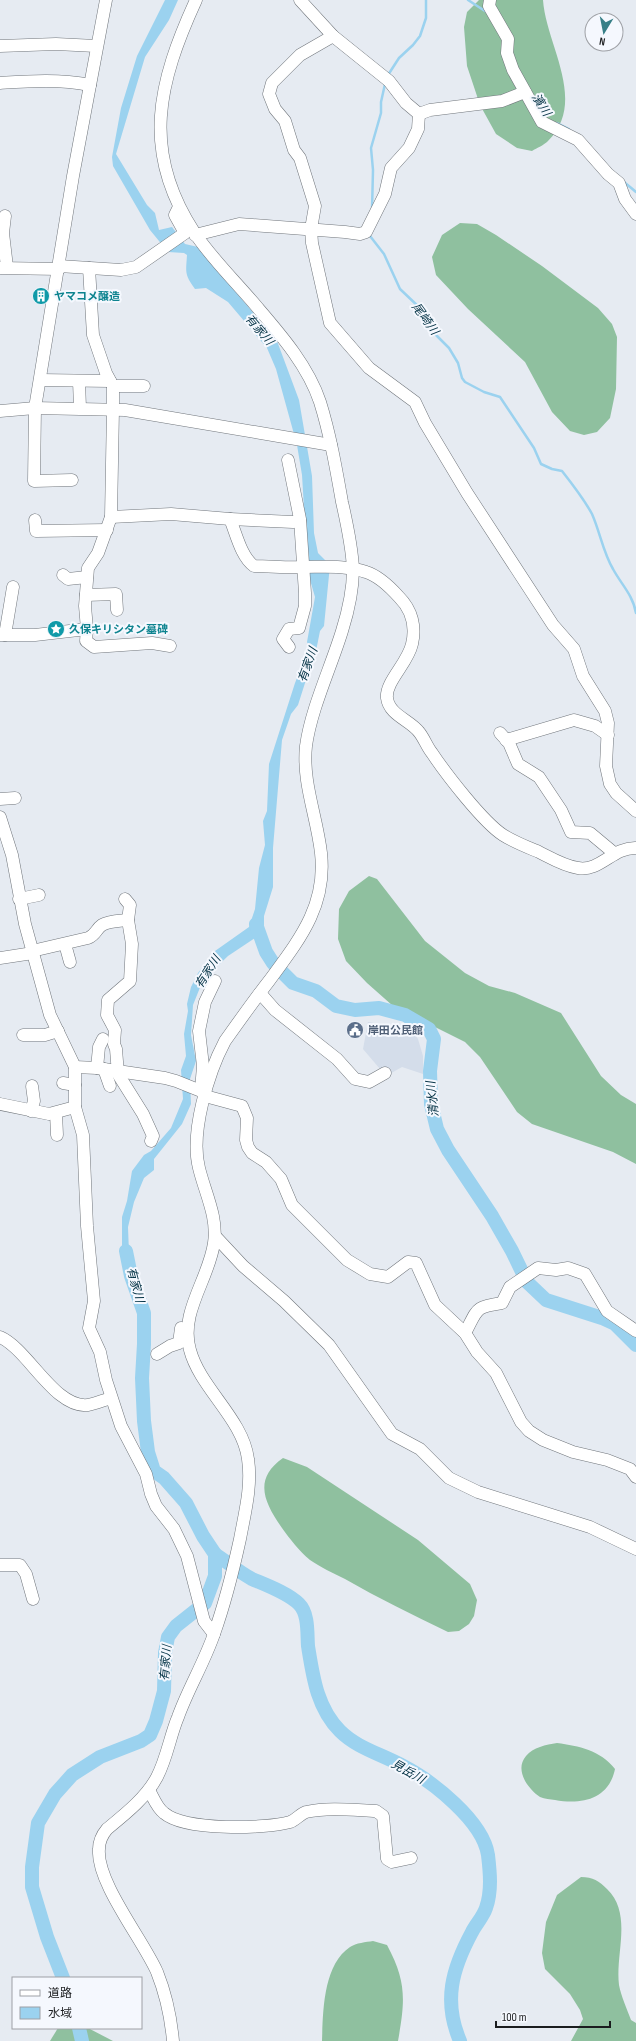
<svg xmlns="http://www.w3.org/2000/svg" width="636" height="2041" viewBox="0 0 636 2041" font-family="'Sofia Sans Condensed','Noto Sans JP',sans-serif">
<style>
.built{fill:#d4ddea}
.forest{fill:#8fc09f}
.water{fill:#9bd2ef}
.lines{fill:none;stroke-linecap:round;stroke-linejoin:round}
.stream{stroke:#9bd2ef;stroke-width:2.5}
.river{stroke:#9bd2ef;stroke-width:14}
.minor-casing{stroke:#71767c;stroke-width:13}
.minor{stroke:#fff;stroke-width:12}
.labels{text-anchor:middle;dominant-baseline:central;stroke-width:4;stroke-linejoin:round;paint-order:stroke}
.culture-label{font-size:11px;font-weight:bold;fill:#0d838f;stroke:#f5f8fe;text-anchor:start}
.service-label{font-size:11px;font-weight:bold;fill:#4e5e75;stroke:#f5f8fe;text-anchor:start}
.water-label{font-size:12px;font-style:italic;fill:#003043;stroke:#f5f8fe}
</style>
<rect width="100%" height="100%" fill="#e6ebf2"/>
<!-- built -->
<polygon class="built" points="368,1022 403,1028 413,1032 418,1039 423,1056 423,1074 402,1067 386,1076 363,1049"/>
<!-- forest -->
<g class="forest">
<path d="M 479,0 L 543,0 C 546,45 588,101 548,141 C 544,145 537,148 532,151 L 517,148 L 496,134 L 480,105 L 467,66 L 464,27 L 467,12 Z"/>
<polygon points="460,223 477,224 496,235 542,266 598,308 612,324 617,337 616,389 610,418 597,432 584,435 570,431 552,412 525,362 468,309 436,275 432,257 442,235"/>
<polygon points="369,876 377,879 425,941 465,973 489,986 515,993 561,1013 601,1076 621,1095 636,1104 636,1164 613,1152 532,1124 517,1112 480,1057 465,1042 393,1006 367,983 346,961 338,939 339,909 349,891"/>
<path d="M 283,1458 L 307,1467 L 418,1540 L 470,1584 L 477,1600 L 474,1616 L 469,1624 L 459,1631 L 448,1632 C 413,1615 378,1598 345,1579 C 333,1573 320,1567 310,1560 C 299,1551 290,1539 282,1528 C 264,1502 253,1479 283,1458 Z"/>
<path d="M 557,1743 C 579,1746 600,1750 615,1769 C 609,1799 582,1805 555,1800 C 550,1799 545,1799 540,1797 C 528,1789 514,1770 526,1756 C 533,1747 546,1745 557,1743 Z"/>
<path d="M 581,1877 C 593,1877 599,1881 607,1889 C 633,1914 615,1954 619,1985 C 621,1996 627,2009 631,2020 L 636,2023 L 636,2041 L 571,2041 L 583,2019 L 580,2010 L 570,1994 L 545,1969 L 542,1953 L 546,1922 L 557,1895 Z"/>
<path d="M 373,1941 L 387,1945 C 407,1982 405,2001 398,2041 L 322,2041 C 323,2012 323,1965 350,1947 C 356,1943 366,1942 373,1941 Z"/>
<polygon points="58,2028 88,2028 113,2041 50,2041"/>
</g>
<!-- water -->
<path class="water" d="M 165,0 L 178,0 L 169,20 L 145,57 L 116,154 L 147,205 L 155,213 L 159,230 L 172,227 L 185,244 L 198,247 L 277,341 L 299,400 L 312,476 L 314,533 L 318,553 L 330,565 L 324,626 L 320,631 L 315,656 L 305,683 L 298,705 L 291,714 L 282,740 L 273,848 L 273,887 L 264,916 L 264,925 L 255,938 L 228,956 L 203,980 L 193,1005 L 191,1035 L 196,1061 L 190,1079 L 191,1104 L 182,1124 L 154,1159 L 154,1170 L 144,1178 L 134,1202 L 128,1227 L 130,1279 L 122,1248 L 122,1217 L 127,1201 L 132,1171 L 144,1155 L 151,1151 L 171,1128 L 183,1099 L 181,1070 L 186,1056 L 184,1034 L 188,1011 L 187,1004 L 191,987 L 198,973 L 215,951 L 249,927 L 255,909 L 259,868 L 265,845 L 263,821 L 267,811 L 269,764 L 295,683 L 301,668 L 305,665 L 309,647 L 307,642 L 315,597 L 308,573 L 302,475 L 297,445 L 276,369 L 267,348 L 228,302 L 206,288 L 195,289 C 184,274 186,272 187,255 L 184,253 L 168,252 L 150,230 L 113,166 L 112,157 L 121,108 L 137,56 Z"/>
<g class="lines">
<!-- stream -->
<g class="stream">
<polyline points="468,0 488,13"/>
<polyline points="388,75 399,58 413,45 420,36 426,18 426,0"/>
<polyline points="557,123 569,129"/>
<polyline points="624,182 636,192"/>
<polyline points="372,210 373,170 371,148 381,113 381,102 385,84"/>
<path d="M 370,232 L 370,236 L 384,254 L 400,289 L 421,309 L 432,331 L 449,348 L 458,363 L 462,378 L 465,382 L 484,392 L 500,397 L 534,448 L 541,464 L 552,469 L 562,471 C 573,485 584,499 592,514 C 600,532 603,552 613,569 C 621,584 633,595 636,613"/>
</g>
<!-- river -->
<g class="river">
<polyline points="256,924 266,952 273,963 293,983 316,991 336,1006 355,1010 379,1008 405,1015 429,1029 434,1039 430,1071 431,1104 437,1129 448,1150 492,1216 512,1251 527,1282 546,1300 602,1318 615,1324 636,1345"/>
<path d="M 215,1554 C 227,1562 239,1572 252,1579 C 266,1585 288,1593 299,1604 C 309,1614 307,1634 308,1646 C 313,1677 317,1708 340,1731 C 357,1748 381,1754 403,1766 C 432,1781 483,1821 488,1855 C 490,1872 492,1891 486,1908 C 483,1917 476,1924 472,1932 C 452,1969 443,2001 460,2041"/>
<polyline points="63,1978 47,1937 32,1887 32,1867 38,1823 55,1794 72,1775 100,1757 141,1741 150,1735 156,1721 164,1691 165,1653 168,1637 176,1626 205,1603 215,1576 215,1554 203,1536 186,1503 164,1478 154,1471 148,1452 144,1421 142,1378 144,1344 144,1313 131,1276 126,1251"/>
<polyline points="79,2028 82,2041"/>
</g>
<!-- minor casing -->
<g class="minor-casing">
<g id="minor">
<polyline points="300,0 333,36 389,81 406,103 419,114"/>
<polyline points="490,0 489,6 508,39 507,53 513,70 542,122 578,140 608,174 619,183 625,199 636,214"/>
<polyline points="333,36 300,55 272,83 269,94 275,109 285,121 294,150 300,158 315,206 311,229 312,243 330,323 369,368 415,402 425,423 467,493 553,625 574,649 583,676 605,711 608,723 606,766 610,784 616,793 636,811"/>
<polyline points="0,46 56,44 96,46"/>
<path d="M 0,83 C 31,81 59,79 90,85"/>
<polyline points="419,114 430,110 502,101 525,92"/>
<polyline points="5,216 3,233 7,267"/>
<polyline points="195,235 239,224 345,232 360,234 366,232 385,194 391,168 409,148 418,129 419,114"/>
<polyline points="59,266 121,270 136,267 185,233 175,215 179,207"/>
<polyline points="0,268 59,269"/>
<polyline points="40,380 110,381"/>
<polyline points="79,381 80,408"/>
<polyline points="113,386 144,386"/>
<polyline points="0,411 35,408 125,410 331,445"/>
<polyline points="288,460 300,519 305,593 305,606 299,628 289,629 283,639 289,647"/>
<polyline points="72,480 34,481 35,408 73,176 106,0"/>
<path d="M 111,517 L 171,514 L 230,519 C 236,533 241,557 254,566 C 271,566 287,568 303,567 C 324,567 346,565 366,572 C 379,576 390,587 399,597 C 412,610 416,627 412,644 C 408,663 385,682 387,698 C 389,715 410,720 419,732 C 424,738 427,747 432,753 C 446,774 483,822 503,835 C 514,842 527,847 539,852 C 551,858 564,866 578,868 C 600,872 613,847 636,848"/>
<polyline points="230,519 293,522 300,521"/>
<polyline points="35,520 36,531 107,530"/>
<polyline points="63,575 68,579 87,577"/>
<polyline points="86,595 116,594 117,610"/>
<polyline points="87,629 86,641 94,647 152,643 170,646"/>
<polyline points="0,635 35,635 87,629 85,606 88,568 98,553 111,517 113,409 113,386 106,373 93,335 89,268"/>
<polyline points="5,635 13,587"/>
<polyline points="500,733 509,743 518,764 539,777 561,810 571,832 590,833 614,853"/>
<polyline points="506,740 574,720 595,726 608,735"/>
<polyline points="0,799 15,798"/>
<polyline points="0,817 12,855 25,924 50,1015 75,1067 75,1107 83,1135 87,1226 94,1301 89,1328 100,1352 106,1380 121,1426 146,1474 151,1494 156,1506 174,1529 187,1556 204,1621 214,1634"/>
<polyline points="19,899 39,895"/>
<polyline points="125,899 130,905 128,920 132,944 130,981 108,1000 107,1015 115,1030 114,1044 116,1049 118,1074 143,1114 153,1136 151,1141"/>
<polyline points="65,944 70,962"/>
<path d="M 32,951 L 88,938 C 96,935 96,929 102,925 C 109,921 120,921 128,920"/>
<polyline points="0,958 33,953"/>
<polyline points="260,993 275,1010 337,1059 355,1079 369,1082 385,1073"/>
<polyline points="23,1035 45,1035 58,1031"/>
<polyline points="75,1067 97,1068 165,1078 176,1081 201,1091 205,1096 242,1106 247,1118 246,1140 248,1147 252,1153 266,1162 281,1179 292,1205 347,1260 370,1274 388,1277 408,1262 416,1263 435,1305 465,1333 477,1352 496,1373 521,1422 529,1431 543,1440 573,1452 607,1460 630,1469 636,1477"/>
<polyline points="97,1068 99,1047 103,1039"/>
<polyline points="104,1069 110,1086"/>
<polyline points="63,1083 75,1085"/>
<polyline points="201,1090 203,1066 199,1031 205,1002 215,981"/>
<polyline points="0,1104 49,1114 75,1107"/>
<polyline points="31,1111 34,1101 32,1086"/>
<polyline points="56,1113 57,1135"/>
<polyline points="215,1236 243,1266 284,1301 329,1345 392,1434 420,1449 449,1478 478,1492 590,1527 636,1549"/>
<path d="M 465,1333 C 478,1309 474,1307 502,1303 L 510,1287 L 538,1268 L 556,1270 L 568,1268 L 585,1274 L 607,1311 L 636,1331"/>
<path d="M 0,1337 C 28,1349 55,1409 88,1405 C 95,1404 104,1400 111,1398"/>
<polyline points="157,1354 170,1346 179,1343 181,1328"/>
<polyline points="0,1565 20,1565 26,1574 33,1599"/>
<path d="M 149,1790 C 153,1797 157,1808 164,1813 C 185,1831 265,1829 290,1822 C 296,1820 300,1814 306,1812 C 329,1807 353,1810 376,1811 L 383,1816 L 387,1859 L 392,1862 L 411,1858"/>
<path d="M 173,2041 C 171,2019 165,1992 157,1972 C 143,1940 96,1882 99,1849 C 99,1841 102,1835 107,1829 C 124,1815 146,1798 157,1777 C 167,1758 170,1736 178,1717 C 188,1689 204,1663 214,1634 C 225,1603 233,1571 240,1539 C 245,1512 252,1486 248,1459 C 243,1419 200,1388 190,1350 C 179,1313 209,1279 214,1243 C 218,1217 205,1193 199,1168 C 190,1133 208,1073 225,1041 C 240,1020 254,1000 269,981 C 299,940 327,906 321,853 C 317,817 302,782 306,746 C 311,709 331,667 342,631 C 348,612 353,590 353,569 C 352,547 347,524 342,502 C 336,468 330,434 320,402 C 308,366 281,335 257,307 C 237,283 211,258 194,232 C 141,151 158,83 196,0"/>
</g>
</g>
<!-- minor -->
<use href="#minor" class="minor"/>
</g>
<!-- icons -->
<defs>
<g id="building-disc" transform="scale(0.9)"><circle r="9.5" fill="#0f9aa8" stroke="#f5f8fe"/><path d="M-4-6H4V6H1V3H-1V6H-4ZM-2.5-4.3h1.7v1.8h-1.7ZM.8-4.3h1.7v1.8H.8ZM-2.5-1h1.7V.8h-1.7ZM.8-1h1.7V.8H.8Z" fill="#fff"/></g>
<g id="sight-disc" transform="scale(0.9)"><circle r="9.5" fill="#0f9aa8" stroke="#f5f8fe"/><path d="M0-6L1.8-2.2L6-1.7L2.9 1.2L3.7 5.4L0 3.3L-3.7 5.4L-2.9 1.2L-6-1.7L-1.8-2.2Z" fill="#fff"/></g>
<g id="civic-disc" transform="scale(0.9)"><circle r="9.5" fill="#5c6f8a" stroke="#f5f8fe"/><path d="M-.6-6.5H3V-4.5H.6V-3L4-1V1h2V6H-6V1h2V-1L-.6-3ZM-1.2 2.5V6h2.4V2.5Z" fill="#fff"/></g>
</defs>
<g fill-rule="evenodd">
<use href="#building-disc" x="41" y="296"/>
<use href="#sight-disc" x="56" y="629"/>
<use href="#civic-disc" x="355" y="1030"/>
</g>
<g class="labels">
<!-- culture labels -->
<g class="culture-label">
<text x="54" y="296">ヤマコメ醸造</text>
<text x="69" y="629">久保キリシタン墓碑</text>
</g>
<!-- service labels -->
<g class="service-label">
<text x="368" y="1030">岸田公民館</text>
</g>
<!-- water labels -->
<g class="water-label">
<text transform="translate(541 105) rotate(57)">濱川</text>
<text transform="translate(425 319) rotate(54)">尾崎川</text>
<text transform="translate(259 330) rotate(50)">有家川</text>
<text transform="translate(308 665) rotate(-70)">有家川</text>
<text transform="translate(208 972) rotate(-57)">有家川</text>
<text transform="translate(433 1099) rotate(-96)">清水川</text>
<text transform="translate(135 1285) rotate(75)">有家川</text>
<text transform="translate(166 1663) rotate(-85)">有家川</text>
<text transform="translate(408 1772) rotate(29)">見岳川</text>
</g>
</g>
<!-- legend -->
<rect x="12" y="1977" width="130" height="52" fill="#f5f8fe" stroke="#9ea0a5"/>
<rect x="20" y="1990" width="20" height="6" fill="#ffffff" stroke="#9ea0a5"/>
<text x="48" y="1997" font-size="12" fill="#1b1d1f">道路</text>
<rect x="20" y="2007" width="20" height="12" fill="#9bd2ef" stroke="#9ea0a5"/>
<text x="48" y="2017" font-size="12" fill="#1b1d1f">水域</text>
<!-- north arrow -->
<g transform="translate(604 32) rotate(190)"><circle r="19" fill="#f5f8fe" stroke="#9ea0a5"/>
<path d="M0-3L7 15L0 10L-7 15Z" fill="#377f87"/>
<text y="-6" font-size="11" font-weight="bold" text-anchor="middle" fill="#1b1d1f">N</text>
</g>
<!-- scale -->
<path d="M496 2021v6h114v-6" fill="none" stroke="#1b1d1f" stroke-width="2"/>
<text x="502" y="2021" font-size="12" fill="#1b1d1f" stroke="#f5f8fe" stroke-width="3" paint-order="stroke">100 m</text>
</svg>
